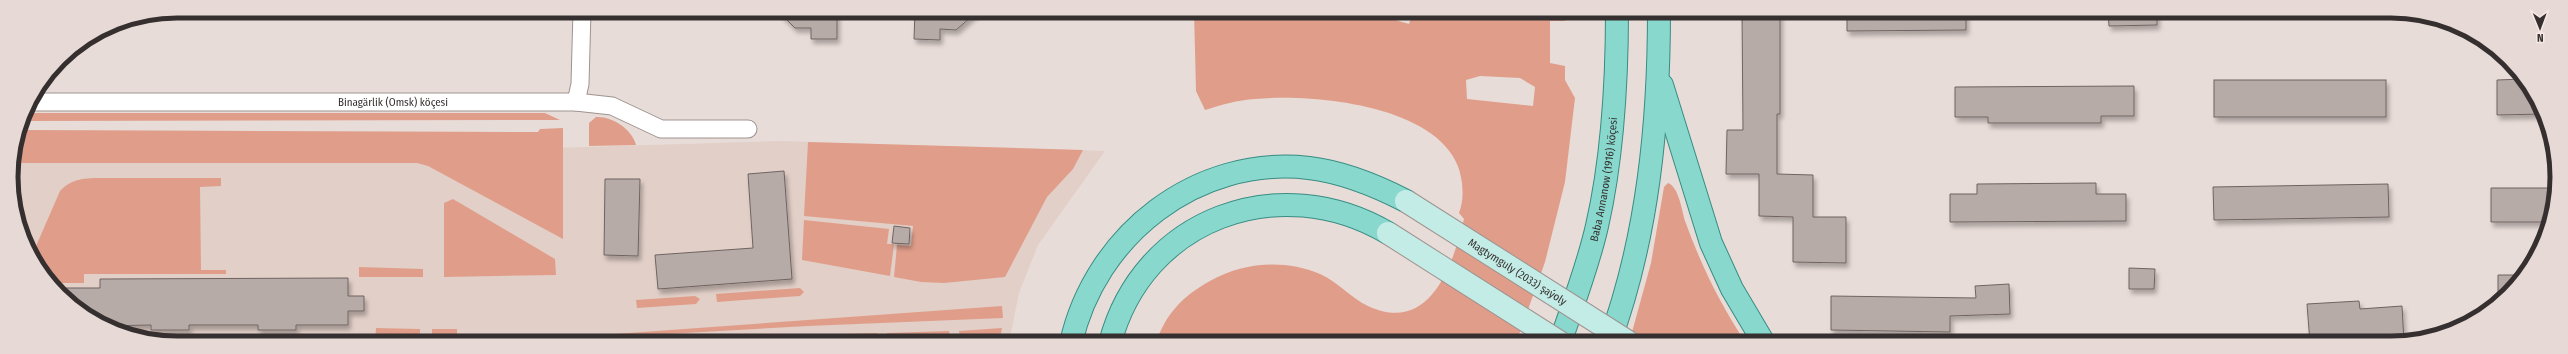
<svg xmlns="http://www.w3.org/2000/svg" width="2568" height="354" viewBox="0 0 2568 354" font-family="'Fira Sans Condensed',sans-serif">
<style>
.built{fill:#e2cfc8}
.green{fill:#e09e8a;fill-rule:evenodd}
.building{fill:#b7aba8;stroke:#6f6461;filter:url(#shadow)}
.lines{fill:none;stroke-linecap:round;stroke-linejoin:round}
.minor-casing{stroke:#9e938f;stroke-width:19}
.primary-casing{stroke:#388c81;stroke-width:24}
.minor{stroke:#fff;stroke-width:17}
.primary{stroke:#88d8ce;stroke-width:22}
.secondary-bridge-casing{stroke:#9e938f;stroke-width:24;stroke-linecap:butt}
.secondary-bridge{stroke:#c4ece6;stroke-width:22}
.labels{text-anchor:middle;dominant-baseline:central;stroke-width:3.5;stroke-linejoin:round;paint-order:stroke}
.street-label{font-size:11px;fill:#35302f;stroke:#f6e9e5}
.rim{fill:none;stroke:#35302f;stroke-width:5}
</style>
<defs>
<filter id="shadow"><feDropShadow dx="2.5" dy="4.5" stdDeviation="2" flood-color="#0004"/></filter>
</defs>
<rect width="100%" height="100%" fill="#e8dcd8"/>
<!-- built -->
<polygon class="built" points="20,130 538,132 551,148 781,141 1105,151 1038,245 1019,293 1009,343 166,343 103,326 52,287 20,231 11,166"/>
<!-- green -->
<g class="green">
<path d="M 1194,11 L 1364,11 L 1409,24 L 1413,11 L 1565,11 L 1565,21 L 1550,21 L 1550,63 L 1565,66 L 1565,80 L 1575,98 L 1565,182 L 1545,262 L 1516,343 L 1156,343 C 1166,313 1183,296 1210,281 C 1243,262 1285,259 1320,274 C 1338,282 1351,298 1368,306 C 1430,335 1453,265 1464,219 L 1459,213 C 1463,202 1463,194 1462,183 C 1455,106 1315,93 1255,99 C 1238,100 1221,105 1205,110 L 1196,91 ZM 1480,76 L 1520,78 L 1535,87 L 1533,106 L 1467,99 L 1466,80 Z"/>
<polygon points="24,113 545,113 560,120 22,121"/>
<path d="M 596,117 C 612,116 632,129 636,145 L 589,146 L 589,123 Z"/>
<polygon points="563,128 563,239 428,166 417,163 12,163 20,130 538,132 540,129"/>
<polygon points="808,142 1083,150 1073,169 1047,197 1005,277 944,283 921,282 894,277 897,245 911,246 913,226 804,216"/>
<path d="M 102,178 L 221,178 L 221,186 L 200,187 L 201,270 L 226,270 L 226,274 L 84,274 L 84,283 L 51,283 L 33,253 L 60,191 C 72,178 86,178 102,178 Z"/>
<path d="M 1668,183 C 1679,187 1682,211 1685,221 C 1701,265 1720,304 1746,343 L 1629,343 L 1651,263 L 1664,187 Z"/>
<polygon points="453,199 555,259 556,275 444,277 444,203"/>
<polygon points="804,220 889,229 887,244 894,244 890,276 802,260"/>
<polygon points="359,267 423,269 423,277 359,277"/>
<polygon points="800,288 804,292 800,296 717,302 716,294"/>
<polygon points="695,296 700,299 696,304 637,308 636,300"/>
<polygon points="1002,306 1003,318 808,326 615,337 615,334"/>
<polygon points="376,328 420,329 420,343 375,343"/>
<polygon points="1002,328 999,343 961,343 959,331"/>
<rect x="432" y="329" width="25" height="14"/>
<polygon points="949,331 951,343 887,343 887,333"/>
<polygon points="877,333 877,343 812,343 812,335"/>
<polygon points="802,335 802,343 739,343 739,339"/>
</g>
<!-- building -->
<g class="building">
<polygon points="778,11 837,11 837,39 811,39 811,28 795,28"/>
<polygon points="915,11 978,11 956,30 940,29 940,40 914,39"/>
<polygon points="1742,11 1780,11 1780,114 1777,114 1777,174 1813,175 1813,217 1846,217 1846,263 1793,262 1793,217 1759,216 1759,174 1726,174 1727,130 1743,130"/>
<polygon points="1847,11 1966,11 1966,30 1847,31"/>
<polygon points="2108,11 2157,11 2157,25 2109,26"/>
<polygon points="2523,79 2543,114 2497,115 2497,80"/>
<rect x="2214" y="80" width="172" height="37"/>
<polygon points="2134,86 2134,116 2101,116 2101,123 1988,123 1988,117 1955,117 1955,87"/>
<polygon points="784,171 792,279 658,289 655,255 753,248 748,174"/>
<polygon points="605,179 640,179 638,256 604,255"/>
<polygon points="2096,183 2096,194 2126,194 2126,221 1950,222 1950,194 1977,194 1977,184"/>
<polygon points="2388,184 2389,217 2214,220 2213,187"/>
<polygon points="2491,188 2557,188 2548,222 2491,222"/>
<polygon points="894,226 910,228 909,244 892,243"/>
<polygon points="2129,268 2155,269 2154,289 2129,289"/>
<polygon points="2498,275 2522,275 2508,295 2498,301"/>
<polygon points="348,278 348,296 364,296 364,311 348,311 348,325 296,325 296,330 258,330 258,325 189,325 189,330 151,330 151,325 103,326 54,288 100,288 100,279"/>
<polygon points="2009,284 2010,314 1950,316 1950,332 1831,330 1831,296 1976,298 1975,286"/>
<polygon points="2359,301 2360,309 2402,306 2404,342 2310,343 2307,304"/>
</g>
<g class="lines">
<!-- minor casing -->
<g class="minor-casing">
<g id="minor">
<path id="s1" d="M 32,102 L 576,102 L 612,106 L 661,129 L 748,129"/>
<polyline points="576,102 580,84 582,11"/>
</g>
</g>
<!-- primary casing -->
<g class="primary-casing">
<g id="primary">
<polyline points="1662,85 1711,243 1732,289 1764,343"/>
<path d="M 1071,343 C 1095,235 1197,155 1309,168 C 1343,172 1375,185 1406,201"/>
<path d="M 1110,343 C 1143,218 1279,169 1388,233"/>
<path id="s2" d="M 1560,343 C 1573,304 1588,266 1597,226 C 1613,156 1617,83 1617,11"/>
<path d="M 1609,343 C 1648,237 1659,123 1659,11"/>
</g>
</g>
<!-- minor -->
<use href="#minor" class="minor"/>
<!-- primary -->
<use href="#primary" class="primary"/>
<!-- secondary-bridge casing -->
<g class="secondary-bridge-casing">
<g id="secondary-bridge">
<path id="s3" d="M 1406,201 L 1630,343"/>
<polyline points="1388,233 1561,343"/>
</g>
</g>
<!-- secondary-bridge -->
<use href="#secondary-bridge" class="secondary-bridge"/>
</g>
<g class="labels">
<!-- street labels -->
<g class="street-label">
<text stroke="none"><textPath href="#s1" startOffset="361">Binagärlik (Omsk) köçesi</textPath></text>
<text stroke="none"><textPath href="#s2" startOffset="170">Baba Annanow (1916) köçesi</textPath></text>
<text stroke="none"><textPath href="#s3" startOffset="132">Magtymguly (2033) şaýoly</textPath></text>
</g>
</g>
<!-- crop -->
<path d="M0 0H2568V354H0ZM177 18H2391A159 159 0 0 1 2550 177V177A159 159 0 0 1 2391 336H177A159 159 0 0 1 18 177V177A159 159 0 0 1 177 18Z" fill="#e7dad6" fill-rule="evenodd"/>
<path class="rim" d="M177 18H2391A159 159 0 0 1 2550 177V177A159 159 0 0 1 2391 336H177A159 159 0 0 1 18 177V177A159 159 0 0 1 177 18Z"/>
<!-- north arrow -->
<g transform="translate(2540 28) rotate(179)" stroke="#f6e9e5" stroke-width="3" paint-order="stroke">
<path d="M0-3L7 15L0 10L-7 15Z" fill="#35302f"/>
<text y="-6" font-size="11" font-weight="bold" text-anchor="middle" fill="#35302f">N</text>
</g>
</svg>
